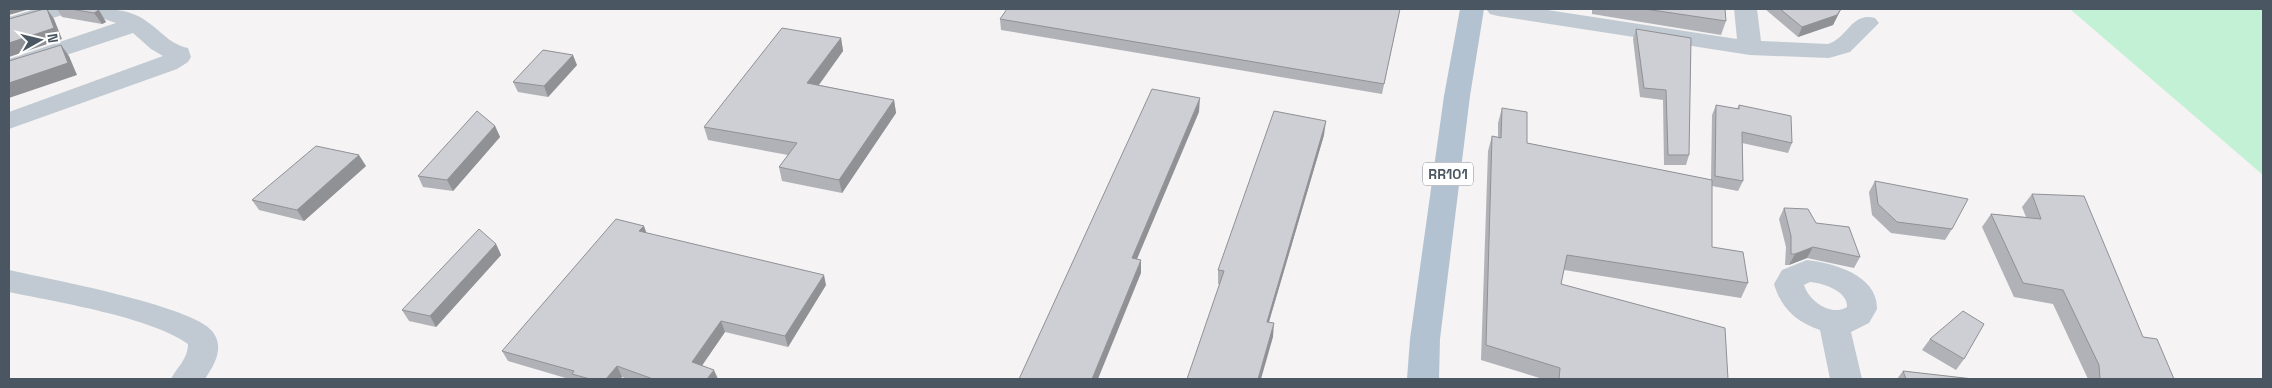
<svg xmlns="http://www.w3.org/2000/svg" width="2272" height="388" viewBox="0 0 2272 388" font-family="'Space Grotesk',sans-serif">
<style>
.green{fill:#c3f1d5}
.lines{fill:none;stroke-linecap:round;stroke-linejoin:round}
.minor{fill:#c1cad2;fill-rule:evenodd}
.major{fill:#b3c2d1;fill-rule:evenodd}
.wall{fill:#b0b2b7}
.shaded-wall{fill:#909195}
.building{fill:#cdcfd5;stroke:#909195}
.labels{text-anchor:middle;dominant-baseline:central;stroke-width:5;stroke-linejoin:round;paint-order:stroke}
.shield{fill:#fff;stroke:#808990;stroke-width:1}
.shield-label{font-size:14px;font-weight:bold;fill:#4a5661}
</style>
<rect width="100%" height="100%" fill="#f5f3f3"/>
<!-- green -->
<polygon class="green" points="2070,9 2263,9 2263,175"/>
<g class="lines">
<!-- minor -->
<g class="minor">
<polygon points="35,9 70,9 66,14 9,31 9,17"/>
<path d="M 87,9 C 110,9 130,8 149,23 C 163,33 170,44 188,48 L 191,57 L 188,62 L 177,69 L 9,129 L 9,112 L 163,56 L 151,49 L 133,33 L 9,74 L 9,59 L 116,23 L 90,14 Z"/>
<path d="M 1486,9 L 1541,9 L 1737,39 L 1734,9 L 1757,9 L 1761,41 L 1828,44 C 1848,38 1851,12 1875,18 L 1879,23 L 1850,52 L 1829,58 L 1750,55 L 1498,16 L 1490,14 Z"/>
<path d="M 1807,260 C 1833,263 1878,275 1877,309 L 1869,323 L 1851,332 L 1862,379 L 1830,379 L 1820,330 C 1796,322 1781,308 1774,284 L 1782,270 ZM 1810,282 C 1823,283 1848,291 1847,307 C 1831,317 1809,301 1804,285 Z"/>
<path d="M 9,270 C 45,278 193,306 212,331 C 225,347 215,364 205,379 L 171,379 C 177,367 188,359 188,344 C 151,317 56,302 9,292 Z"/>
</g>
<!-- major -->
<polygon class="major" points="1460,9 1484,9 1470,96 1440,339 1439,379 1407,379 1410,339 1444,96"/>
</g>
<!-- wall -->
<g class="wall">
<polygon points="57,9 94,9 106,22 102,24 62,17"/>
<polygon points="1400,9 1382,94 1001,30 1000,19"/>
<polygon points="1592,9 1725,9 1726,21 1721,35 1592,14"/>
<polygon points="1765,9 1841,9 1833,25 1798,37"/>
<polygon points="1636,29 1691,38 1689,155 1686,165 1664,165 1663,100 1640,97 1633,39"/>
<polygon points="841,38 843,51 819,85 894,100 896,113 842,193 782,181 779,167 788,155 708,140 704,127"/>
<polygon points="577,65 548,97 518,92 513,82"/>
<polygon points="1716,105 1737,109 1739,105 1792,143 1788,153 1742,143 1743,181 1738,191 1712,186 1712,247 1748,283 1741,298 1564,270 1561,284 1728,379 1543,379 1481,360 1488,151 1492,136 1498,137 1498,123 1502,108 1527,143 1711,180 1712,115"/>
<polygon points="495,126 500,137 453,191 423,187 418,176"/>
<polygon points="1324,135 1269,322 1273,337 1219,284 1218,284 1218,270"/>
<polygon points="366,166 304,221 259,210 252,200"/>
<polygon points="1875,181 1952,229 1945,240 1891,233 1872,215 1869,192"/>
<polygon points="2032,194 2143,337 2174,379 2088,379 2053,304 2014,297 1982,227 1991,214 2026,217 2022,207"/>
<polygon points="1784,208 1816,223 1860,257 1854,268 1807,258 1789,265 1785,265 1786,247 1779,219"/>
<polygon points="646,233 826,285 788,347 725,332 702,365 718,379 627,379 622,377 620,379 569,379 508,361 502,351"/>
<polygon points="496,244 501,255 436,327 409,321 402,310"/>
<polygon points="1930,339 1964,359 1956,370 1922,350"/>
<polygon points="1903,371 1973,379 1897,379"/>
</g>
<!-- shaded-wall -->
<g class="shaded-wall">
<polygon points="9,9 30,9 9,15"/>
<polygon points="47,9 54,19 62,39 9,57 9,43"/>
<polygon points="1841,9 1833,25 1798,37 1802,27"/>
<polygon points="99,10 106,22 102,24 94,13"/>
<polygon points="841,38 843,51 810,97 807,83"/>
<polygon points="61,45 69,56 77,75 9,98 9,83"/>
<polygon points="573,55 577,65 548,97 544,86"/>
<polygon points="1200,98 1199,112 1132,271 1132,258"/>
<polygon points="894,100 896,113 842,193 839,180"/>
<polygon points="1326,121 1324,135 1265,335 1267,322"/>
<polygon points="495,126 500,137 453,191 447,180"/>
<polygon points="359,155 366,166 304,221 297,210"/>
<polygon points="644,226 648,237 639,231"/>
<polygon points="496,244 501,255 436,327 430,316"/>
<polygon points="1813,247 1807,258 1789,265 1795,254"/>
<polygon points="1141,260 1141,273 1098,379 1092,379"/>
<polygon points="824,275 826,285 788,347 785,336"/>
<polygon points="721,321 725,332 697,373 692,362"/>
<polygon points="1274,323 1273,337 1261,379 1258,379"/>
<polygon points="617,366 622,377 620,379 606,379"/>
<polygon points="714,370 718,379 707,379"/>
</g>
<!-- building -->
<g class="building">
<polygon points="44,9 47,9 54,28 9,43 9,19"/>
<polygon points="71,9 94,9 99,10 94,13"/>
<polygon points="1007,9 1400,9 1384,84 1000,19"/>
<polygon points="1645,9 1725,9 1726,21"/>
<polygon points="1780,9 1841,9 1837,15 1802,27"/>
<polygon points="782,28 841,38 807,83 894,100 839,180 779,167 797,143 704,127"/>
<polygon points="1636,29 1691,38 1689,155 1668,155 1666,90 1644,88"/>
<polygon points="61,45 68,63 9,83 9,61"/>
<polygon points="543,50 573,55 544,86 513,82"/>
<polygon points="1152,89 1200,98 1132,258 1141,260 1092,379 1019,379"/>
<polygon points="1716,105 1739,109 1739,105 1791,116 1792,143 1742,132 1743,181 1715,176"/>
<polygon points="1502,108 1527,112 1527,143 1712,180 1712,247 1743,252 1748,283 1567,255 1561,284 1725,328 1728,379 1559,379 1560,368 1486,345 1492,136 1501,138"/>
<polygon points="477,111 495,126 447,180 418,176"/>
<polygon points="1274,111 1326,121 1267,322 1274,323 1258,379 1187,379 1224,271 1218,270"/>
<polygon points="316,146 359,155 297,210 252,200"/>
<polygon points="1875,181 1968,199 1952,229 1897,222 1878,204"/>
<polygon points="2032,194 2084,196 2143,337 2157,339 2174,379 2100,379 2099,365 2063,290 2023,283 1991,214 2041,219"/>
<polygon points="1784,208 1808,209 1816,223 1849,227 1860,257 1813,247 1795,254 1791,254 1791,236"/>
<polygon points="616,219 644,226 639,231 824,275 785,336 721,321 692,362 714,370 707,379 653,379 617,366 606,379 590,379 572,374 574,371 502,351"/>
<polygon points="479,229 496,244 430,316 402,310"/>
<polygon points="1963,311 1984,324 1964,359 1930,339"/>
<polygon points="1903,371 1973,379 1906,379"/>
</g>
<g class="labels">
<!-- shield labels -->
<rect class="shield" x="1423" y="162.5" width="50" height="23" rx="4"/>
<g class="shield-label">
<text x="1448" y="174">RR101</text>
</g>
</g>
<!-- border -->
<rect width="2272" height="388" fill="none" stroke="#4a5661" stroke-width="20"/>
<!-- north arrow -->
<g transform="translate(40 40) rotate(82)" stroke="#ffffff" stroke-width="4" paint-order="stroke">
<path d="M0-4L9 19L0 12L-9 19Z" fill="#4a5661"/>
<text y="-8" font-size="14" font-weight="bold" text-anchor="middle" fill="#4a5661">N</text>
</g>
</svg>
